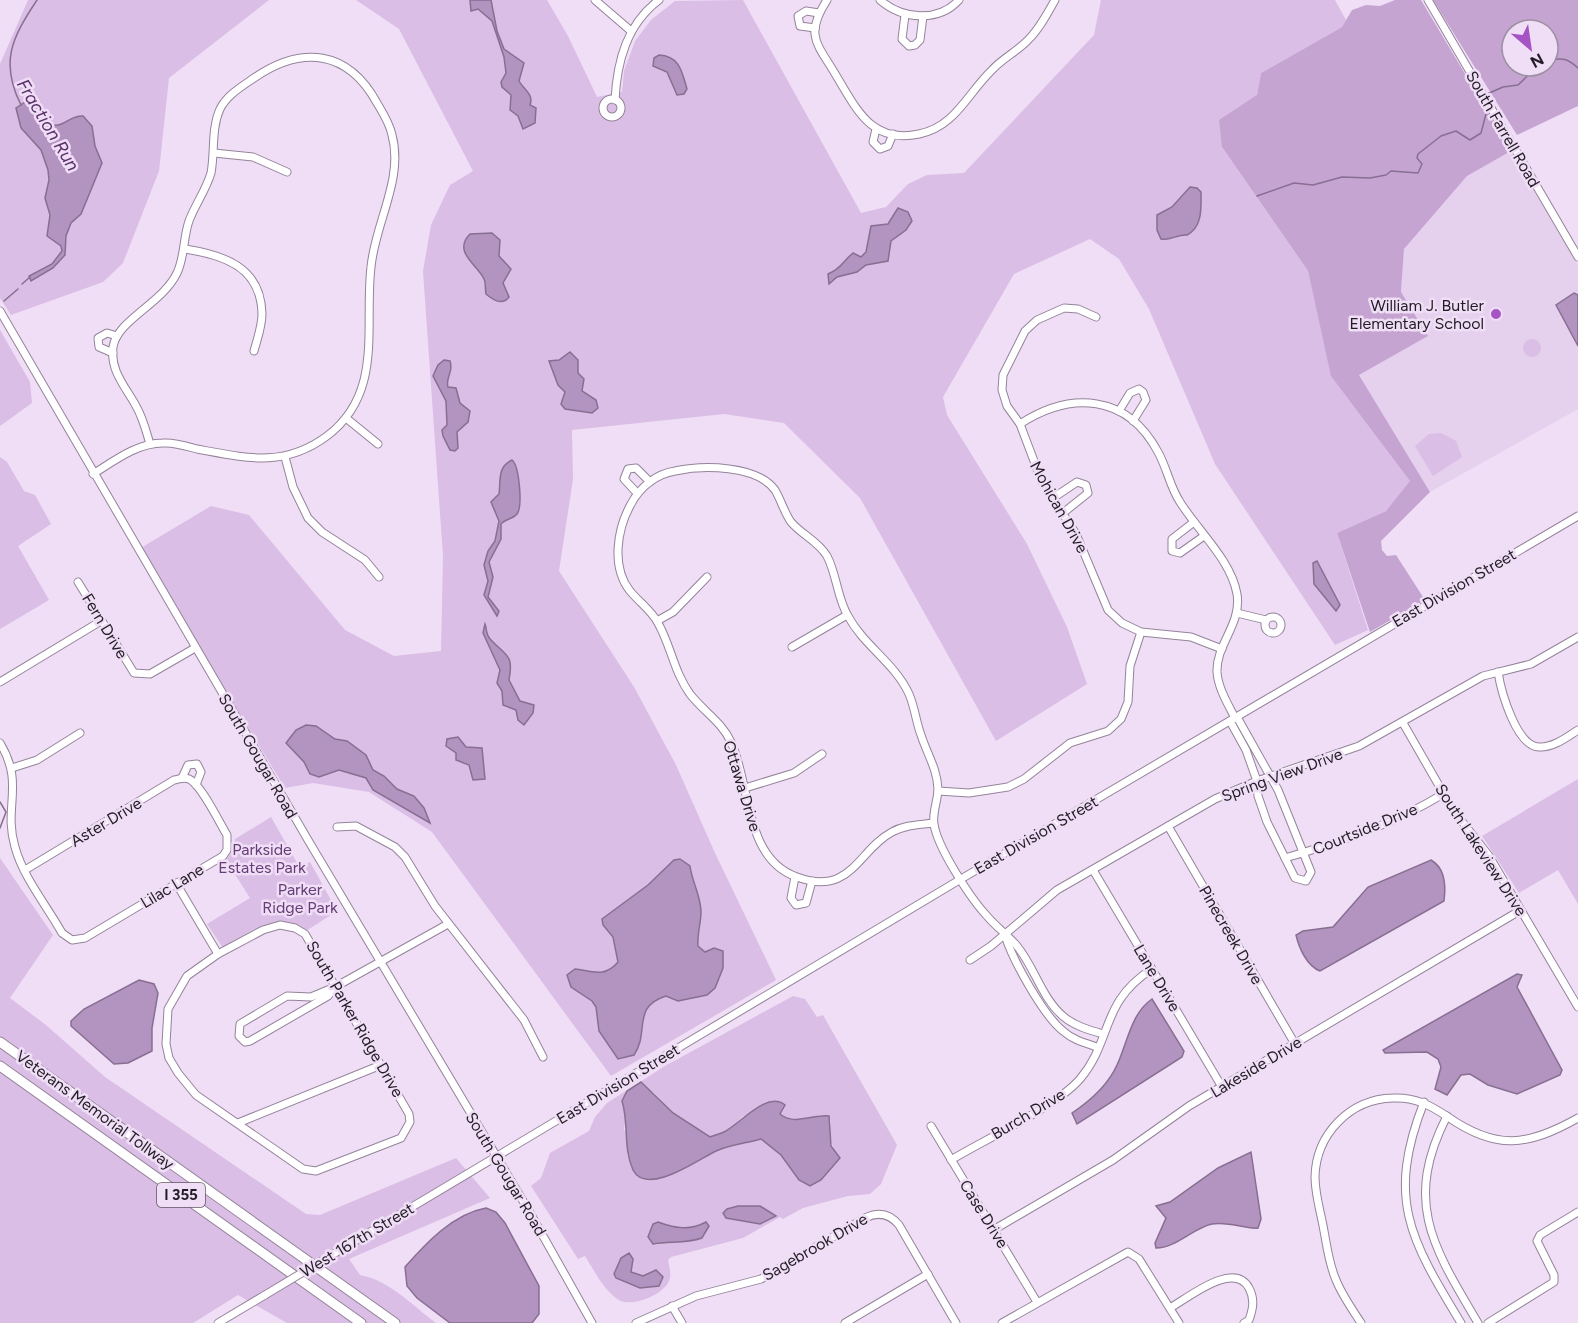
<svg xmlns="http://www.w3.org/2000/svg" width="1578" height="1323" viewBox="0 0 1578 1323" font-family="Figtree,sans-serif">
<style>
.built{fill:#e5d0ee}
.green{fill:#dabee5;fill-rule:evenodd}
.forest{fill:#c5a4d2;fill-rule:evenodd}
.water{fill:#b393c0;stroke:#886f91;stroke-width:1.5}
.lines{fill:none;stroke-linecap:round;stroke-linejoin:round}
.stream{stroke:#886f91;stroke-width:1.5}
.minor-casing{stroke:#94849a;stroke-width:9}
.highway-casing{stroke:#94849a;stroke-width:11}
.minor{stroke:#fff;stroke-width:7}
.highway{stroke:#fff;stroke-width:9}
.minor-bridge-casing{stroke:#94849a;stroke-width:9;stroke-linecap:butt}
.minor-bridge{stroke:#fff;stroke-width:7}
.poi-dot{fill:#a654c4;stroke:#efdef6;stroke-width:2}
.labels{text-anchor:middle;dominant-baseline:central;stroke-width:5;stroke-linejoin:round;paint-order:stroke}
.shield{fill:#efdef6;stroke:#605663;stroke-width:1.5}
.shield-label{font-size:15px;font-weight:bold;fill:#221c24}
.street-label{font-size:16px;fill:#221c24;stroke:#efdef6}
.poi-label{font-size:16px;fill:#221c24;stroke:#efdef6;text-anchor:end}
.park-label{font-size:16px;fill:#663d76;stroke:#efdef6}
.water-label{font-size:18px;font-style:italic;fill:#5a3169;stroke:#efdef6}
</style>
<rect width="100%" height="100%" fill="#efdef6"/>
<!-- built -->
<polygon class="built" points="1511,151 1578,265 1578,409 1430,492 1359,375 1428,336 1401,292 1404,249 1467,176"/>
<!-- green -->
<g class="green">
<polygon points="28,0 269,0 169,78 159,171 123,263 103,282 11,315 0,298 0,64"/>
<polygon points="356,0 547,0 568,36 597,97 622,92 624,71 635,41 651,20 675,1 743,0 861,213 886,207 908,184 927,175 964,173 1094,35 1101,0 1335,0 1346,20 1342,27 1261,73 1257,95 1222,147 1308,271 1332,376 1411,482 1386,511 1337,533 1368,630 1335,645 1215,464 1149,309 1119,259 1090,239 1014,274 943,397 947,415 1027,544 1067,627 1087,684 996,741 860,498 784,423 724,414 572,430 573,479 559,571 634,687 676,765 715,853 776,980 611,1076 432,832 369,792 313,783 285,788 139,549 211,506 249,515 345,630 394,656 441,651 443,556 423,271 431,225 450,185 473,171 399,29"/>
<polygon points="0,330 30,382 32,403 0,426"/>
<circle cx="1532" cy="348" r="9"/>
<polygon points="1441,433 1456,441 1462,457 1433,476 1415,446 1429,434"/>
<polygon points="0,457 7,462 24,491 35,495 51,524 18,546 49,600 0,629"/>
<polygon points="1578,779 1578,904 1558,870 1519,893 1482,836"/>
<path d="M 271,817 L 300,868 L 310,862 L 337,911 L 306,931 C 278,910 249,934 223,948 L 207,924 L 250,898 L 226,860 L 232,852 L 235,839 Z"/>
<path d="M 0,858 L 53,935 L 10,998 L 46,1025 L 105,1077 L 306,1214 L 320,1215 L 456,1158 L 490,1198 L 349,1259 L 360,1275 C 389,1280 413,1306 436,1323 L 287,1323 L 238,1295 L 193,1323 L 0,1323 Z"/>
<path d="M 793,996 L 805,999 L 817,1017 L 823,1015 L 897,1145 L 881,1184 L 870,1194 L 848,1196 L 803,1208 L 783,1219 L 780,1217 L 743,1238 L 671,1257 L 668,1260 C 669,1265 671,1273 670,1278 C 667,1294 632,1308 619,1300 C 604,1291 594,1270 585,1256 L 578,1259 L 531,1186 L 541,1178 L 550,1153 L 589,1131 L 595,1117 L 607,1103 L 665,1066 ZM 653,1092 L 673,1113 L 710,1137 L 726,1132 L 742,1117 L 771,1101 L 783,1117 L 803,1120 L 821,1115 L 831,1121 C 828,1136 831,1145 839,1158 L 821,1180 L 799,1180 L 781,1155 L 761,1139 L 719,1150 L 675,1173 L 624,1130 L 626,1114 Z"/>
</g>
<!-- forest -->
<g class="forest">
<polygon points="1395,0 1421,0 1511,151 1467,176 1404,249 1401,292 1428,336 1359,375 1430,492 1381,541 1382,550 1387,556 1396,555 1425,600 1370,632 1337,533 1386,511 1410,481 1331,376 1308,271 1222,147 1219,120 1257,95 1261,73 1342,27 1352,10 1366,5 1380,6"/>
<path d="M 1433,0 L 1578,0 L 1578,106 L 1517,135 ZM 1512,30 L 1548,30 L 1548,66 L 1512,66 Z"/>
</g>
<!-- water -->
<g class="water">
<path d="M 470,0 L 491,0 L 497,31 L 504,49 L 524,63 L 519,81 C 524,90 534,94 530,105 L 536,108 L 535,123 L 523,129 L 518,116 L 510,110 L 511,95 L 502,87 L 501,82 L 506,73 L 504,57 L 492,21 L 478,9 L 471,11 Z"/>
<path d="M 659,55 C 680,56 682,72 687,89 L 684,94 L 677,95 L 667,72 L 653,66 L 654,58 Z"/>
<path d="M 25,102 L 41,108 L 44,118 L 52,125 C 65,127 70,115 83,116 L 92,126 L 95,146 L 102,163 L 81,214 L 71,223 L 66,236 L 65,255 L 53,268 L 31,281 L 29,276 L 52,264 L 62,251 L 61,246 L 47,236 L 50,215 L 45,198 L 49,180 L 48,170 L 41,150 L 21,128 L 16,108 Z"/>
<path d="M 1190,187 L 1197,188 L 1201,192 C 1201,207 1203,227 1187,235 C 1178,234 1170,241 1161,239 L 1157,230 L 1157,215 L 1172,207 Z"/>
<path d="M 898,208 L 908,212 L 912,221 L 906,230 L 891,241 L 888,261 L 866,265 L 857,272 L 837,277 L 829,284 L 828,274 C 842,268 842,262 853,253 L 861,257 L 866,252 L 871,226 L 888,224 Z"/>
<path d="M 492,233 L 500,240 L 499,256 L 511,269 L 503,283 L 509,297 C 502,306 493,300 486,294 C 485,290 486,283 484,279 C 478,265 452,252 470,234 Z"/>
<polygon points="1574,293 1578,295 1578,346 1556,305"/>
<polygon points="570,352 578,360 578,373 584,379 582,391 596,400 598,408 592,413 565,409 561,404 565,392 558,385 549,361 559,360"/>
<path d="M 444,360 L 450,361 C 454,372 445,378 448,387 L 456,388 L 460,403 L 470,411 L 468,422 L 457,432 L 458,448 L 455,451 L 450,450 L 443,436 L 442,430 L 447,425 L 446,401 L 433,376 L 438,365 Z"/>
<path d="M 512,460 C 519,465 523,506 517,514 C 513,519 505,519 501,524 L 501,539 L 489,562 L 493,577 L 488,597 L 499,611 L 497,616 L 484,595 L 488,581 L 484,565 L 488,551 L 495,541 L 499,521 L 491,502 L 499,494 C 501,480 497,467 512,460 Z"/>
<polygon points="1317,561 1340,605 1336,611 1314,584 1313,563"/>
<path d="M 485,624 C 487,628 485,634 491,640 C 506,656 514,654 509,680 L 520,701 L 534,705 L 533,713 L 524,725 L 518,720 L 516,710 L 503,705 L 502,691 L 497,683 L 500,670 L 483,633 Z"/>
<polygon points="306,725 316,726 335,739 347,741 366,755 373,770 384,776 397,789 414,796 424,808 430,823 373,790 366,778 339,770 319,777 310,774 304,762 286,743 296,730"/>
<polygon points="458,737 466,747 482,748 485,779 473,780 469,765 456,760 456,753 446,746 447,739"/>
<path d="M 680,859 L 690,866 C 692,882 701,896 701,912 C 701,923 697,934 698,946 L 705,952 L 714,948 L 723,951 L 723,968 L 715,988 L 707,995 L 678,1001 L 666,996 C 631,1007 650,1032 634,1055 L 618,1059 L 599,1031 L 596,1007 L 592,1001 L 571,987 L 567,975 L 575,969 C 592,971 605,978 618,962 L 613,937 L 603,925 L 602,919 L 648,885 L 674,860 Z"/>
<path d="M 1431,860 C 1445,868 1446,886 1444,901 L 1320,971 C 1307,966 1299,948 1296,935 L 1303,931 L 1333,927 L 1368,887 Z"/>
<polygon points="1517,974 1522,975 1517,987 1562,1070 1560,1075 1517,1094 1488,1085 1470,1074 1461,1075 1447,1095 1435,1089 1441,1067 1438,1059 1427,1052 1385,1053 1383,1050"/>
<polygon points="139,980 154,984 158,993 152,1028 152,1051 128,1063 114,1064 71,1026 71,1021 84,1009"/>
<path d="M 1152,999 L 1184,1051 L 1182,1057 L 1077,1124 L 1072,1113 C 1090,1101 1108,1085 1117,1065 C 1127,1044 1131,1013 1152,999 Z"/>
<path d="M 641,1082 L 673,1113 L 710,1137 C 715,1135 720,1134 724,1132 C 739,1125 767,1090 785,1105 L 780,1114 C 794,1126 813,1114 829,1116 L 831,1146 L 840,1158 L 821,1180 L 810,1186 L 799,1180 L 781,1155 L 761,1139 C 747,1143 730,1145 716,1151 C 699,1159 647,1197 633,1170 C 623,1148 629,1123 622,1101 L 627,1091 Z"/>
<path d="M 1251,1152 L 1261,1219 L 1258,1228 C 1250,1230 1228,1221 1212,1224 C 1193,1228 1176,1248 1156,1248 L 1155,1243 L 1166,1218 L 1156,1206 L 1170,1202 L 1218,1168 Z"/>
<polygon points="738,1206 760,1206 776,1216 760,1224 726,1218 723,1213 727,1209"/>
<path d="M 486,1208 L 496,1212 L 505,1223 L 539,1286 L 539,1314 L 532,1323 L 450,1323 L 417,1298 L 407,1286 L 405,1267 C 426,1243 453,1214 486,1208 Z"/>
<path d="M 658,1222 C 674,1228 690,1231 706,1222 L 709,1226 L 702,1238 C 685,1244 671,1241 653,1244 L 648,1237 L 653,1224 Z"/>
<polygon points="629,1253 633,1259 631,1272 643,1276 656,1270 663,1277 659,1286 640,1288 616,1278 614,1274 621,1258"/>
</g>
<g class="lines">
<!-- stream -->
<g class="stream">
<path d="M 1548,60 C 1564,58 1567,58 1578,68"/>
<polyline points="1487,94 1503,87 1518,85 1538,66"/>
<path d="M 21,105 C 0,63 11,39 37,0"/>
<polyline points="1257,196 1294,183 1313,185 1342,177 1370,178 1386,175 1391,171 1418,173 1422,164 1417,158 1418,154 1441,136 1456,131 1470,140 1481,133 1486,114 1483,102"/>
<polyline points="22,284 30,277"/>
<polyline points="4,301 18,289"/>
<polyline points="0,802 6,812 0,828"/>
</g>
<!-- minor casing -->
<g class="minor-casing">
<g id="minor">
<polyline points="595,0 631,31"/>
<path d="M 827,0 C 803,37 819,45 837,77 C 857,110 872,144 919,134 C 955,127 967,94 992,70 C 1002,59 1016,52 1027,41 C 1039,30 1047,14 1055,0"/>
<path d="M 880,0 C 902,19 938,23 959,0"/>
<polyline points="1428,0 1578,257"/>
<polyline points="905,15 902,39 909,46 915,45 920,40 923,16"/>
<polyline points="815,28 800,26 798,16 806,11 819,13"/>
<circle cx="612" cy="108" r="9"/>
<path d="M 615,100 C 617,61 627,24 659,0"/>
<polyline points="876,129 873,142 880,149 888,146 893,134"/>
<polyline points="214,153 253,157 287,172"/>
<path d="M 185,249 C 224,255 261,267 262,314 C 262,326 257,340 254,351"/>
<polyline points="0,311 308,840 529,1211 592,1323"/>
<polyline points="1096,317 1078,309 1064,308 1037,320 1025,331 1003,375 1002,390 1007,406 1020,424 1042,482 1076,534 1108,610 1122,623 1141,632 1191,637 1222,649"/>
<polyline points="113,353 99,347 98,338 107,333 117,336"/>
<polyline points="1119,411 1130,393 1139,389 1143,392 1146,400 1133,421"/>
<polyline points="346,418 378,444"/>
<path d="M 1020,424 C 1071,391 1127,394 1158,452 C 1167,468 1170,487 1180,502 C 1198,531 1231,560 1237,594 C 1242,624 1216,644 1217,672 C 1218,688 1228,704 1235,718"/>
<polyline points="285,457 293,487 308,518 322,532 365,560 379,577"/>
<path d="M 93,474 C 114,461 137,443 163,443 C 174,442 186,446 197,449 C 246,458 284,468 327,436 C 384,393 364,327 371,267 C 375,223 404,179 392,135 C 390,124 383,113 377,103 C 348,50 302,45 254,78 C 241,87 227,95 220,109 C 211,129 215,152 211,173 C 206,190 195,205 189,221 C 183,238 185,256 177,273 C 162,304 117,320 113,347 C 110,371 125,386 136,406 C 143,418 146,431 150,444"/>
<polyline points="637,493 624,479 628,469 636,468 650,482"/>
<polyline points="1053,498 1077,482 1086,485 1088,493 1063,513"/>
<polyline points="1194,522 1172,539 1172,551 1180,553 1204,536"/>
<polyline points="78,582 134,673 150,674 195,648"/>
<polyline points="1237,613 1266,620"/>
<circle cx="1273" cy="625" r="8"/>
<polyline points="657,621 673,612 707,577"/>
<polyline points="792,647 847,615"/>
<path d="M 1498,672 C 1501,691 1516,746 1539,747 C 1553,748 1567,737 1578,730"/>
<polyline points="0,682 101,621"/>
<polyline points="1230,721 1246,750 1257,781 1258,796 1267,822 1295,878 1306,881 1311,872 1278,790 1237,717"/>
<polyline points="1403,723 1453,810 1489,856 1578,1007"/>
<path d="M 0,743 C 25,784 3,807 15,847 C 23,877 47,906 62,933 L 72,940 L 85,938 L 223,856 L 227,850 L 227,835 C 219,822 201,784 189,779 C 184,777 179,779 174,780 L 25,870"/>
<polyline points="12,768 37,760 80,733"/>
<polyline points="182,778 188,765 197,764 201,772 196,785"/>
<polyline points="745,788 794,773 822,754"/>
<polyline points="938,791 969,793 1008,787 1024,779 1070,743 1108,731 1121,719 1128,702 1130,666 1141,632"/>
<path d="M 933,823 C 919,825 904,825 892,832 C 858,850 851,897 797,877 C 744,859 751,785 731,742 C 722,722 703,711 690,694 C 674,672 671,646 658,623 C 652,611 639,602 630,591 C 611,567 617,529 631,504 C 640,487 656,474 675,471 C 703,465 757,465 775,490 C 781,500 784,512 791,522 C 802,535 818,541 827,556 C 837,575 837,598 848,616 C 864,646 895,663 909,694 C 915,708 916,722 921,735 C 927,754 937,768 938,789 C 938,800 932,813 934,824 C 937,847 971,899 987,916 C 996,927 1008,935 1017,946 C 1035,968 1042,999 1064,1017 C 1075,1026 1089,1030 1103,1034"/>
<polyline points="1168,826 1295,1044"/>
<polyline points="337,827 356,826 395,847 405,857 435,906 524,1020 543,1057"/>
<path d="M 1285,858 C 1340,842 1394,824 1443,794"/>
<polyline points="1093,870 1222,1087"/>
<polyline points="795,877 791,898 796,905 806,903 812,881"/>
<polyline points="176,883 218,954"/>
<polygon points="280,925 295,928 305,934 409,1114 410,1122 401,1138 316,1171 303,1169 196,1095 178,1073 169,1058 166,1044 168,1009 187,976 218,954 263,930"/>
<path d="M 1005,935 C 1012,959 1043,1015 1063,1031 C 1073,1040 1085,1043 1097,1047"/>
<polyline points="970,960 991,946 1057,890 1215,799 1257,781 1359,746 1483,676 1531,664 1578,637"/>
<polyline points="335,987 328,996 250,1041 245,1042 239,1036 240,1024 287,996 311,997 335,987 448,924"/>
<path d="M 1424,1102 C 1386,1199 1410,1239 1461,1323"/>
<path d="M 1447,1116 C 1403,1202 1433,1247 1478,1323"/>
<polyline points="238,1123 381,1065"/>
<polyline points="931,1126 1037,1302"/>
<path d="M 951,1160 C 984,1140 1057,1106 1080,1079 C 1113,1040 1100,1002 1152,969"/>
<polyline points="995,1229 1113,1160 1189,1106 1521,910"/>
<polyline points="345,1247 961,879 1578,516"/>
<polyline points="672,1306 682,1323"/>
<path d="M 1170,1308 C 1188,1298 1234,1260 1249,1288 C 1255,1299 1253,1309 1249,1320 L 1244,1323"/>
<polyline points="218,1323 265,1295"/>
<path d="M 636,1323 L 696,1296 L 761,1279 L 865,1218 C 879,1211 890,1214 899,1225 L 956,1323"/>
<polyline points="845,1323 928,1274"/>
<polyline points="1002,1323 1128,1252 1139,1259 1179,1323"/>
<path d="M 1361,1323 C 1352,1309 1342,1295 1336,1280 C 1329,1264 1327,1247 1324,1231 C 1321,1213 1315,1195 1315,1177 C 1316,1134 1350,1099 1393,1098 C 1415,1097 1430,1105 1448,1117 C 1497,1151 1528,1146 1578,1118"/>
<polyline points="1488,1323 1554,1282 1554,1275 1537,1241 1540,1235 1578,1212"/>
</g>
</g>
<!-- highway casing -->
<g class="highway-casing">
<g id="highway">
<polyline points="0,1042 395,1323"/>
<polyline points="0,1066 361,1323"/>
</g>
</g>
<!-- minor -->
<use href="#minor" class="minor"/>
<!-- highway -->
<use href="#highway" class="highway"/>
<!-- minor-bridge casing -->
<g class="minor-bridge-casing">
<polyline id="minor-bridge" points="265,1295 345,1247"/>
</g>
<!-- minor-bridge -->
<use href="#minor-bridge" class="minor-bridge"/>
</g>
<!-- markers -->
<circle class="poi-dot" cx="1496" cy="314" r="6"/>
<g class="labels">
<!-- shield labels -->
<rect class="shield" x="157" y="1183" width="48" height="24" rx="4.5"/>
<g class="shield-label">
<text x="181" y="1195">I 355</text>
</g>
<!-- street labels -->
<g class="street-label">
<text transform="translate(1503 129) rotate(60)">South Farrell Road</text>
<text transform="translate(1059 507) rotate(61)">Mohican Drive</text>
<text transform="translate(1454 588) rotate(-30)">East Division Street</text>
<text transform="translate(105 626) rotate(59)">Fern Drive</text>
<text transform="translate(258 756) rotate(60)">South Gougar Road</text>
<text transform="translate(1282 775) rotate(-20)">Spring View Drive</text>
<text transform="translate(742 786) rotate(73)">Ottawa Drive</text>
<text transform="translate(106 822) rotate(-31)">Aster Drive</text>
<text transform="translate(1365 829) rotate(-22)">Courtside Drive</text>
<text transform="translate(1036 835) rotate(-30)">East Division Street</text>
<text transform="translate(1481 850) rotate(57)">South Lakeview Drive</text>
<text transform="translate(172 886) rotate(-31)">Lilac Lane</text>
<text transform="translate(1231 935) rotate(60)">Pinecreek Drive</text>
<text transform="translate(1157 978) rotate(59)">Lane Drive</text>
<text transform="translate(355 1019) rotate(60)">South Parker Ridge Drive</text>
<text transform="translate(1256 1067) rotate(-31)">Lakeside Drive</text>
<text transform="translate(618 1084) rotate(-31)">East Division Street</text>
<text transform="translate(95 1110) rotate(36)">Veterans Memorial Tollway</text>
<text transform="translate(1028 1114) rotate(-31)">Burch Drive</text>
<text transform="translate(506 1174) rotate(59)">South Gougar Road</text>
<text transform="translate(984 1214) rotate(58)">Case Drive</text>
<text transform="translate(357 1240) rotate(-31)">West 167th Street</text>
<text transform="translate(815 1247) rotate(-30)">Sagebrook Drive</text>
</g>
<!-- poi labels -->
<g class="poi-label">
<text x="1484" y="305">William J. Butler<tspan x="1484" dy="18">Elementary School</tspan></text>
</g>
<!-- park labels -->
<g class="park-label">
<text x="262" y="849">Parkside<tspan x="262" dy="18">Estates Park</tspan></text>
<text x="300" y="889">Parker<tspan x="300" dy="18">Ridge Park</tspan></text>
</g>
<!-- water labels -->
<g class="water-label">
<text transform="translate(48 125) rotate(59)">Fraction Run</text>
</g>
</g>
<!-- north arrow -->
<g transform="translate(1530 48) rotate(151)"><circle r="28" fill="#efdef6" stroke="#9d90a2" stroke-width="1.5"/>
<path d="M0-4.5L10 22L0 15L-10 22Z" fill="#a654c4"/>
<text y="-9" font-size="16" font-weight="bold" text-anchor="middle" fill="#221c24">N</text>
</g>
</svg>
